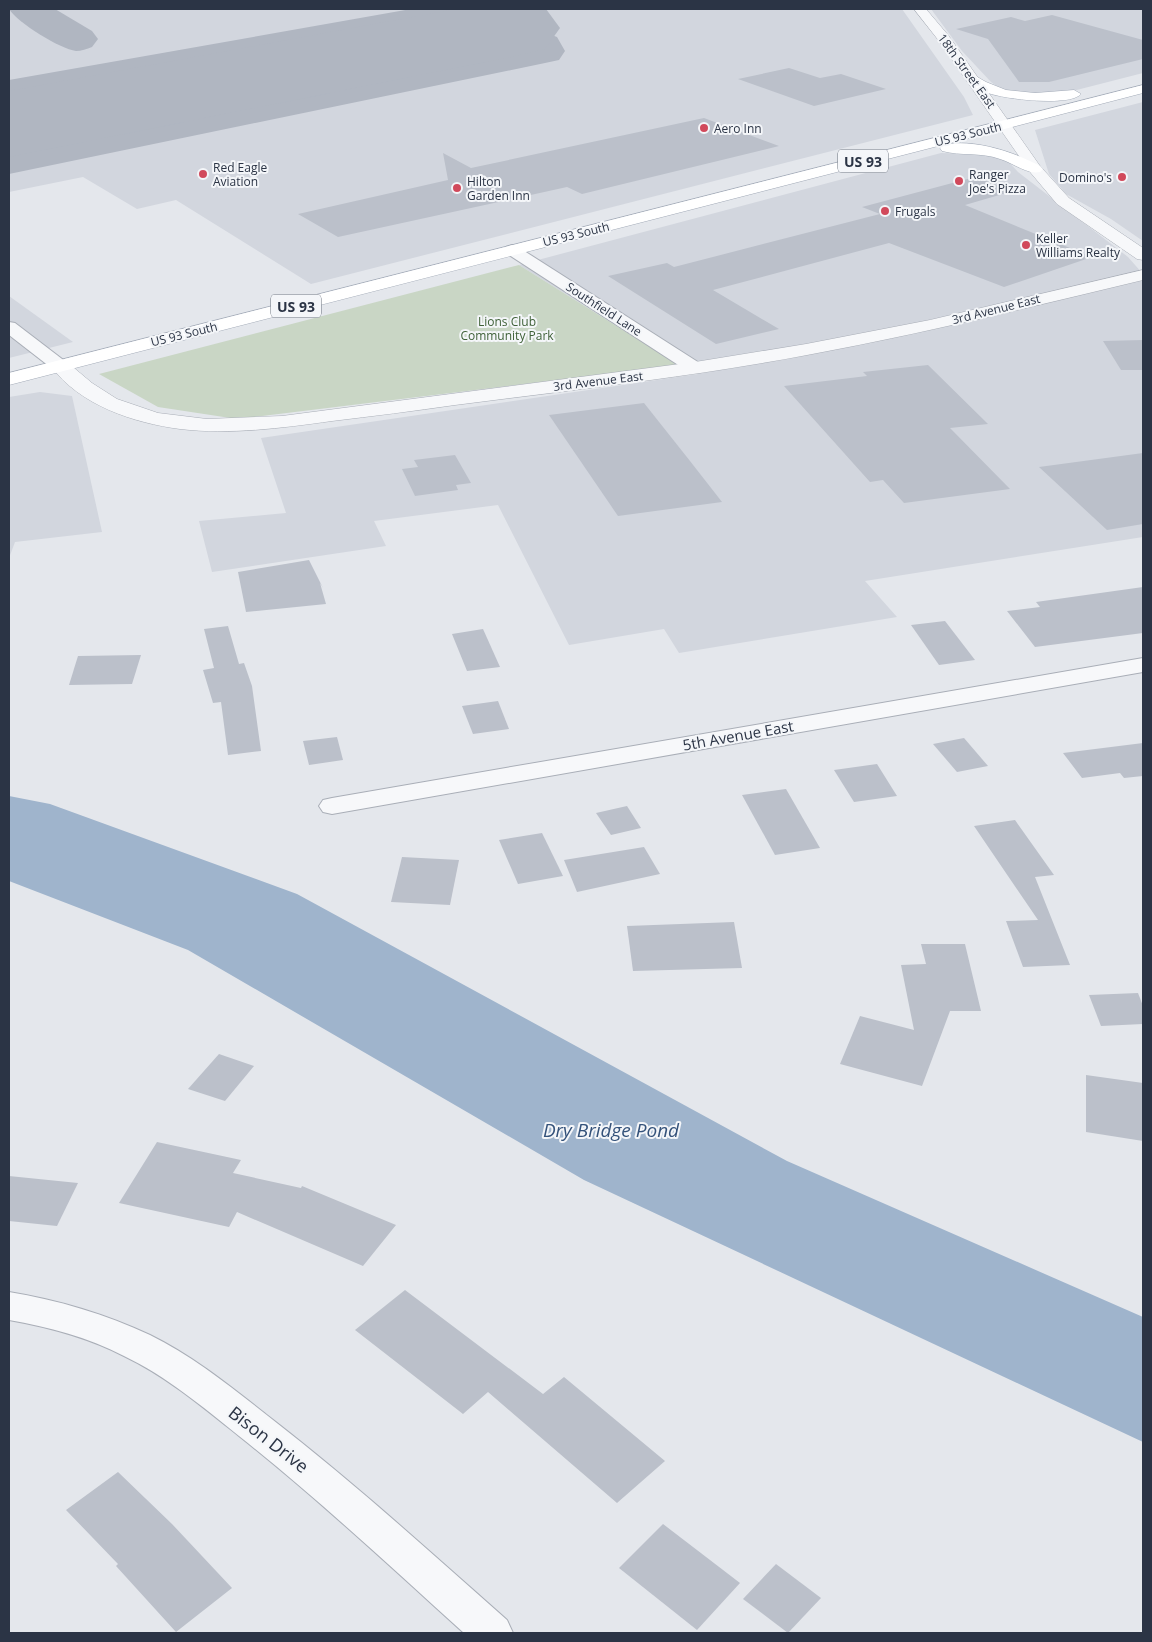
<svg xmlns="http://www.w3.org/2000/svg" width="1152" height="1642" viewBox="0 0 1152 1642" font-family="'Open Sans',sans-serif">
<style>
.built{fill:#d2d6de}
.green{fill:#c9d6c5}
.water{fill:#9fb4cc}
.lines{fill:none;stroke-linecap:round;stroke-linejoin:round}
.taxiway{fill:#b0b6c1;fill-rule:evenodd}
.runway{fill:#b0b6c1;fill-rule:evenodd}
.building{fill:#bbc0ca}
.minor-casing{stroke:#a9aeb7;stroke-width:2}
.tertiary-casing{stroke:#a9aeb7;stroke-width:1}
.primary-casing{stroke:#a3abb8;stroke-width:1}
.minor{fill:#f7f8fa;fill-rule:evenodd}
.tertiary{fill:#f7f8fa;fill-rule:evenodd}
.primary{fill:#fff;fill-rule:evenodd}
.poi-dot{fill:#d1495b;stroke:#f4f6f9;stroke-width:2}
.labels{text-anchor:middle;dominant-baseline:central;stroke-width:4;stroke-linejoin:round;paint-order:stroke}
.far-street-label{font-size:12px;fill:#2b3445;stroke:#f4f6f9}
.far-poi-label{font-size:12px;fill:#2b3445;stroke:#f4f6f9;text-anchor:start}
.far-park-label{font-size:12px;fill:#3f6138;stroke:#f4f6f9}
.shield{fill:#f4f6f9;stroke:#676e7b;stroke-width:1}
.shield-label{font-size:14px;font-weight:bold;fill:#2b3445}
.street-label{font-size:15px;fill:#2b3445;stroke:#f4f6f9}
.near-street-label{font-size:18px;fill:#2b3445;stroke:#f4f6f9}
.near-water-label{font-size:19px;font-style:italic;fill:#34527a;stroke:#f4f6f9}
</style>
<rect width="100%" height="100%" fill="#e4e7ec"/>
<!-- built -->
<g class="built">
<polygon points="9,9 902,9 964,97 973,115 311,284 176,200 137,209 83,177 9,192"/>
<polygon points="931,9 1143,9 1143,73 1061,94 1045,95 1008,91 999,88 991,82 962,51"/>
<polygon points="1143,102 1143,241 1111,219 1066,194 1049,174 1035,130"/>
<polygon points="941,153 978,154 1007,160 1018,172 1128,257 1143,274 1143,537 865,581 897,617 679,653 664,629 569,645 498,505 374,521 386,546 212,572 199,521 286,513 261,438 698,374 679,365 519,265"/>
<polygon points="9,296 73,342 9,358"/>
<polygon points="40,392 72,396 102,532 15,542 9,558 9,397"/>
</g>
<!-- green -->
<polygon class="green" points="519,265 679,365 237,419 158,407 99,374"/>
<!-- water -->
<polygon class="water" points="9,796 50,804 297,894 787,1161 1143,1317 1143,1442 584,1180 188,950 9,881"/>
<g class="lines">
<!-- taxiway -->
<g class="taxiway">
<path d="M 9,9 L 55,9 L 92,31 L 98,39 L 92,47 C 87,49 81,51 76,51 C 60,49 18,23 9,9 Z"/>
<polygon points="411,9 483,9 557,37 565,51 559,60 545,63 9,174 9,146 509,46 453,24 431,19 427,28 413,32 9,106 9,80"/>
</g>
<!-- runway -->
<polygon class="runway" points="456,9 546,9 560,28 545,49 511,57 9,157 9,91"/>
</g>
<!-- building -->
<g class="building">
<polygon points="1052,15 1143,40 1143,59 1049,82 1019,82 988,39 956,29 1011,17 1025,21"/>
<polygon points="789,68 820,78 841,74 886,89 814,106 738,79"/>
<polygon points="704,118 779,146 582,194 567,187 338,237 298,214 448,180 443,153 471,168"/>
<polygon points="975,177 1013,191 965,205 1092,257 1004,287 889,243 713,290 779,329 716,344 608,276 667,263 674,267 880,214 862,207"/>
<polygon points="1143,340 1143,370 1121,370 1103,341"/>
<polygon points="928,365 988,424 950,428 1010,489 904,503 883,480 870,482 784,386 867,376 863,372"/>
<polygon points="644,403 690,461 722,502 618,516 549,415"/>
<polygon points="1143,453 1143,524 1107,530 1039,467"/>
<polygon points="455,455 471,483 456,485 458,490 415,496 402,469 418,467 414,460"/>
<polygon points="309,560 323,588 320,583 326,604 246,612 238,572"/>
<polygon points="1143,587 1143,633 1035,647 1007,611 1040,607 1036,602"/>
<polygon points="945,621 975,660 939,665 911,625"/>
<polygon points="228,626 239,664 244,663 252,686 261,751 228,755 221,702 213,703 203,670 214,668 204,629"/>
<polygon points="483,629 500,667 467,671 452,634"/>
<polygon points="141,655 132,684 69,685 78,656"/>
<polygon points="498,701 509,729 473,734 462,706"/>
<polygon points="337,737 343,760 309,765 303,741"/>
<polygon points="964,738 988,766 957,772 933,744"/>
<polygon points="1143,743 1143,776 1124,778 1120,773 1082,778 1063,753"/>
<polygon points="877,764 897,796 854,802 834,770"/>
<polygon points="786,789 820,848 775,855 742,795"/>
<polygon points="627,806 641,828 611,835 596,813"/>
<polygon points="1015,820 1054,875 1035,877 1070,965 1023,967 1006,921 1038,920 974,826"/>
<polygon points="542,833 563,876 518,884 499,840"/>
<polygon points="644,847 660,874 577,892 564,860"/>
<polygon points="402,857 459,860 450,905 391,902"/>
<polygon points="734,922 742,968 633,971 627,926"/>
<polygon points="921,944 965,944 981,1011 950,1011 922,1086 840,1064 860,1016 914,1030 901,965 926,964"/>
<polygon points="1138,993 1143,1006 1143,1024 1101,1026 1089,995"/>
<polygon points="219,1054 254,1066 225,1101 188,1089"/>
<polygon points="1086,1075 1143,1083 1143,1141 1086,1132"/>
<polygon points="157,1142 241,1160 233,1173 301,1188 302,1186 396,1225 363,1266 237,1212 229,1227 119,1203"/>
<polygon points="9,1176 78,1183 57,1226 9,1221"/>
<polygon points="405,1290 543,1394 564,1377 665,1461 617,1503 488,1392 463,1414 355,1330"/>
<polygon points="118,1472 172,1524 232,1588 176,1632 116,1566 118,1564 66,1510"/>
<polygon points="663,1524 740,1583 697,1630 619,1568"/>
<polygon points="776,1564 821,1598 788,1633 743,1599"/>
</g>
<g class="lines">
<!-- minor casing -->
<g class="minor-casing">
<g id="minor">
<polygon points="512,245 518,247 701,364 704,368 701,372 695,373 689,372 506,253 504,250 506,247"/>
<polygon points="9,322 15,323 66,362 69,366 66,370 60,371 54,370 9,335"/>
<polygon points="1143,658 1143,672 332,814 323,812 319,806 323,800 332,798"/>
<path d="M 9,1292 C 58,1300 105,1314 150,1335 C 193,1356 231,1387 268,1416 C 351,1480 429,1551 507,1620 L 513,1633 L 464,1633 C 390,1566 317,1498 239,1436 C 203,1407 166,1376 124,1356 C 87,1337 49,1327 9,1320 Z"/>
</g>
</g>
<!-- tertiary casing -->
<g class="tertiary-casing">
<g id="tertiary">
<polygon points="914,9 926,9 948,35 1040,166 1069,198 1143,248 1143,260 1137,259 1057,204 1030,172 939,41"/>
<path d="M 1143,270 L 1143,280 C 1031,307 920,334 807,355 C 691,377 572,390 455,405 C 414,411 373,416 332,421 C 281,428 230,435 180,429 C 134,423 79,405 51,366 L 53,362 L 60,360 L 67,362 L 92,383 L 117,399 L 158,413 L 207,419 L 282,416 L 695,362 L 806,344 L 930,320 Z"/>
</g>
</g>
<!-- primary casing -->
<g class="primary-casing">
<g id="primary">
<path d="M 972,74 L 986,82 L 1006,90 L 1035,93 L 1074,90 L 1081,94 C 1070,107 1004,99 988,93 C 979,90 971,85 965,78 Z"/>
<path d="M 1143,85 L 1143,93 L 943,145 C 972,138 1015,152 1040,166 L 1043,169 L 1040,172 C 1028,175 1013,163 1000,159 C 981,152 961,156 942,151 L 940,148 L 942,145 L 9,385 L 9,373 Z"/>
</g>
</g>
<!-- minor -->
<use href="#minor" class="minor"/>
<!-- tertiary -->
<use href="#tertiary" class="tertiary"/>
<!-- primary -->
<use href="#primary" class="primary"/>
</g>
<!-- markers -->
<g class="poi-dot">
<circle cx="704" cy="128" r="5"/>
<circle cx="203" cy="174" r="5"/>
<circle cx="1122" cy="177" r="5"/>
<circle cx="959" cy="181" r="5"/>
<circle cx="457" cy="188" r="5"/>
<circle cx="885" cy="211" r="5"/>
<circle cx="1026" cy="245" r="5"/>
</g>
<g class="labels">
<!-- far-street labels -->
<g class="far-street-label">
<text transform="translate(967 71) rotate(54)">18th Street East</text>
<text transform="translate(968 134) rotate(-14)">US 93 South</text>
<text transform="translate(576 234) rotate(-14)">US 93 South</text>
<text transform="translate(604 309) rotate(33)">Southfield Lane</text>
<text transform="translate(996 309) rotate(-14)">3rd Avenue East</text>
<text transform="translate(184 334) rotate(-14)">US 93 South</text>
<text transform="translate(598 381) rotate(-7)">3rd Avenue East</text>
</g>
<!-- far-poi labels -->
<g class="far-poi-label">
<text x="714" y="128">Aero Inn</text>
<text x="213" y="167">Red Eagle<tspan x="213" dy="14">Aviation</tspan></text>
<text x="969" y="174">Ranger<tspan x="969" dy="14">Joe's Pizza</tspan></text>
<text x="1112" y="177" text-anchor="end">Domino's</text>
<text x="467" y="181">Hilton<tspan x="467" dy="14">Garden Inn</tspan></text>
<text x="895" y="211">Frugals</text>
<text x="1036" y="238">Keller<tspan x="1036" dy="14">Williams Realty</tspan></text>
</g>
<!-- far-park labels -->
<g class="far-park-label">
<text x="507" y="321">Lions Club<tspan x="507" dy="14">Community Park</tspan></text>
</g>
<!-- shield labels -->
<g class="shield">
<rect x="838" y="149.5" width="50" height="23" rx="4"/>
<rect x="271" y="294.5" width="50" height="23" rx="4"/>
</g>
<g class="shield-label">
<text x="863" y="161">US 93</text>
<text x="296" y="306">US 93</text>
</g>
<!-- street labels -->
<g class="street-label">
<text transform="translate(738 735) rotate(-10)">5th Avenue East</text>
</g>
<!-- near-street labels -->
<g class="near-street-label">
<text transform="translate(269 1439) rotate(38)">Bison Drive</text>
</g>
<!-- near-water labels -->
<g class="near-water-label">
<text x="611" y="1130">Dry Bridge Pond</text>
</g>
</g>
<!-- border -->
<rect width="1152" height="1642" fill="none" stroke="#2b3445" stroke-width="20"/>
</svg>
